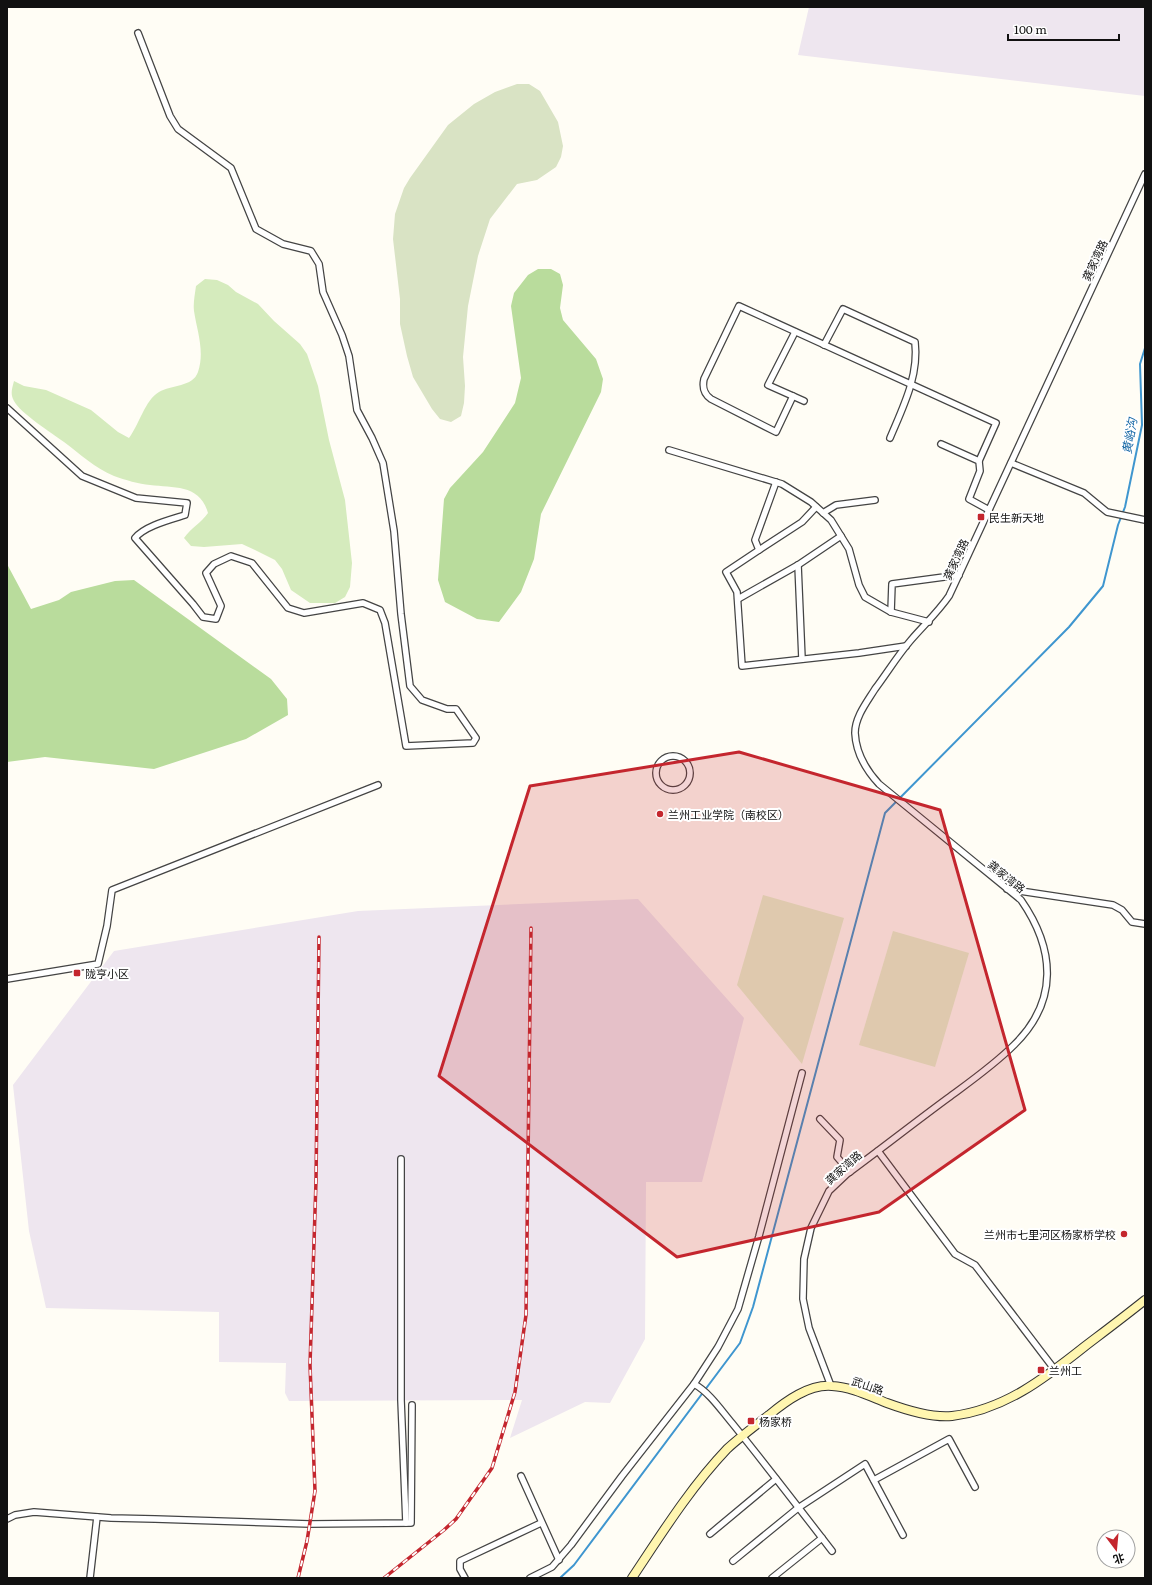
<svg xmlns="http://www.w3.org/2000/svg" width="1152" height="1585" viewBox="0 0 1152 1585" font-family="Literata,'Noto Sans SC',serif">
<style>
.industrial{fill:#eee6ef}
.green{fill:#d5ebbd}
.forest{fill:#b9dc9c}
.cemetery{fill:#d9e3c4}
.pitch{fill:#e6f2cf}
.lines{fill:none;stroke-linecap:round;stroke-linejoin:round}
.stream{stroke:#3f96cf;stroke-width:2}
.street-casing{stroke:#444;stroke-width:8}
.secondary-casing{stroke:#333;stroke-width:10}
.street{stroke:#fff;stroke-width:5.5}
.secondary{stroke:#fff6b0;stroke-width:8}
.rail-casing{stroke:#c4262e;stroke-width:3.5}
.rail{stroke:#fff;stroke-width:2;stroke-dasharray:6;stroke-linecap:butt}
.marked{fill:#c4262e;fill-opacity:0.2;stroke:#c4262e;stroke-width:3;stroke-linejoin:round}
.poi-dot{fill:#c4262e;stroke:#fff;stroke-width:1.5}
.labels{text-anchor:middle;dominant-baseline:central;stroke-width:4;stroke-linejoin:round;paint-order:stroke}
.street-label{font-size:11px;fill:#111;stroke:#fff}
.poi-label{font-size:11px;fill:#111;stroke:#fff;text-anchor:start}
.water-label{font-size:12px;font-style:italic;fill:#1768a6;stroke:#fff}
</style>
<rect width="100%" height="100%" fill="#fffdf5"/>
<!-- industrial -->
<g class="industrial">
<polygon points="809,7 1145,7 1145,96 798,55"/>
<polygon points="638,899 744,1018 702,1182 646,1182 645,1339 610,1403 585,1402 510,1438 522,1400 289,1401 285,1393 286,1363 219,1362 219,1312 46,1308 29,1231 13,1085 114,951 358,911"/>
</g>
<!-- green -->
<path class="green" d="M 205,279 L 217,280 L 228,285 L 236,292 L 258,304 L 274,321 L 300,344 L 307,354 L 318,386 L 329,440 L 345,500 L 352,563 L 350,587 L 345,597 L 335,603 L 310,603 L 291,590 L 282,569 L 275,560 L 255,550 L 242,544 L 204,547 L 191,546 L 184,538 C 191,528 201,523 208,513 C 200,484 174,488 150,485 C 139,484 125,480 114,476 C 95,468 80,454 64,442 C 52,433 20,413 14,401 C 10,394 12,389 14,381 L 24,386 L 46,390 L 91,410 L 118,432 L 129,438 C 139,425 145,400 159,392 C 171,385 193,387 198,372 C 205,351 197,331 194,311 C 193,303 195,294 196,286 Z"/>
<!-- forest -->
<g class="forest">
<polygon points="538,269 551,269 560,274 563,285 560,308 563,320 596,359 603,379 601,392 541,514 534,559 521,592 499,622 477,619 445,602 438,580 444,499 450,488 483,452 515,403 521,378 511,306 514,293 528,275"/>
<polygon points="7,564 31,609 59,600 71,592 115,581 134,580 271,679 287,699 288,715 246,739 154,769 45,757 7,762"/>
</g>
<!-- cemetery -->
<polygon class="cemetery" points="517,84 529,84 540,91 558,122 563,146 561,157 556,167 537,180 517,184 490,219 478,256 468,306 463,357 465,386 464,403 461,416 451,422 440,419 432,409 413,377 407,356 400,324 400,299 393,239 395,214 404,188 410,178 448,125 474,104 495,92"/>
<!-- pitch -->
<g class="pitch">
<polygon points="763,895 844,918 802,1064 737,985"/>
<polygon points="893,931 969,953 935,1067 859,1045"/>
</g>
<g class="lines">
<!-- stream -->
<polyline class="stream" points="560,1578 574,1565 740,1343 753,1307 885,813 1069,627 1103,586 1118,525 1125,507 1142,425 1140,364 1145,348"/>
<!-- street casing -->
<g class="street-casing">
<g id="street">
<polyline points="795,332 768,385 804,401"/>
<path d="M 824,345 L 843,309 L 915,342 C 919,376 903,407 890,438"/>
<path d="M 793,396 L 776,432 L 711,399 C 704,394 702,388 704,379 L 739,306 L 996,423 L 979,461"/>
<path d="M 7,408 L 82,476 L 136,498 L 187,503 L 185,515 C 169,520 145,526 135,538 L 193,604 L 203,617 L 216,619 L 221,606 L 206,573 L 214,564 L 231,556 L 252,563 L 288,608 L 304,613 L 363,603 L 380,610 L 385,623 L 406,746 L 473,743 L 476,738 L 456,709 L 447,709 L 422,700 L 410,686 L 401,614 L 394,531 L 383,463 L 372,438 L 357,410 L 349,356 L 342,335 L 323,292 L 319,264 L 311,251 L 283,244 L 256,229 L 231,168 L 178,129 L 170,116 L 138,33"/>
<polyline points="941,444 979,461 980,471 969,499 989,510"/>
<polyline points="669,450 782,484 811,502 831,520 849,549 859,585 865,597 891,612 929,622"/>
<polyline points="1011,463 1084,493 1107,512 1145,520"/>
<polyline points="776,482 755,540 759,550 802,522 816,507"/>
<polyline points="823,513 836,505 875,500"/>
<polyline points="759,550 726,572 737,592 742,666 859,653 906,646"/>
<polyline points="798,565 802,659"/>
<polyline points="738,599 798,565 841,536"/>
<polyline points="891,612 892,584 959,575"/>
<circle cx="673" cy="773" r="17"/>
<polyline points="1007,889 1113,905 1122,910 1132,922 1145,924"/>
<polyline points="7,979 98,964 107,926 112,890 378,785"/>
<path d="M 802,1073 L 759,1236 L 738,1309 L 718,1347 L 694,1384 C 709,1392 721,1410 732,1423 C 766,1465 799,1508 832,1551"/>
<polyline points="820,1119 840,1140 837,1157 850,1172"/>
<polyline points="878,1151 955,1254 975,1265 1055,1370"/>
<polyline points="401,1159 401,1400 406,1523"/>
<path d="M 831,1386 L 809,1328 L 803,1299 L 804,1259 L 811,1228 L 829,1191 L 847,1174 C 881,1149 914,1123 948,1098 C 971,1081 994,1065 1014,1045 C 1059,1001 1055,949 1021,900 L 879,784 C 866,770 856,753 855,733 C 855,717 867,702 875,689 C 887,673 898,655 911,640 C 924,625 938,612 949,596 L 1145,174"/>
<polyline points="521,1476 559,1560"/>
<polyline points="874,1480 949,1439 975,1487"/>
<polyline points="7,1519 15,1515 34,1512 111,1518 155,1519 310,1524 411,1523 412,1405"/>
<polyline points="710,1534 776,1479"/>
<polyline points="733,1561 798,1508 865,1464 903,1535"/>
<polyline points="90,1578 97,1517"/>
<polyline points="465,1578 460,1569 460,1561 541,1523"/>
<polyline points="530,1578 552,1567 571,1545 622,1476 694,1384"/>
<polyline points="772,1578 822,1538"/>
</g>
</g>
<!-- secondary casing -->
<g class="secondary-casing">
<path id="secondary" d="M 632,1578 C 662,1533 690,1488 727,1449 C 740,1437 755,1426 769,1415 C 786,1401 809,1384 832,1386 C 851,1387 869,1396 887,1403 C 906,1410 931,1418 952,1416 C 1004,1410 1045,1378 1084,1347 C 1105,1331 1125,1316 1145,1300"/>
</g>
<!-- street -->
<use href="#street" class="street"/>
<!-- secondary -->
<use href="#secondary" class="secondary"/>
<!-- rail casing -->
<g class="rail-casing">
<g id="rail">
<polyline points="298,1578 307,1541 315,1491 310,1365 316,1181 319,937"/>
<polyline points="384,1578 444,1530 456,1519 492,1468 515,1392 526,1315 531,928"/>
</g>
</g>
<!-- rail -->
<use href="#rail" class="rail"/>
</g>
<!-- marked area -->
<path class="marked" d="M 739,752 L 940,810 L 1025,1110 L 879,1212 L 677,1257 L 439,1076 L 530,786 Z"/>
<!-- markers -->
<g class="poi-dot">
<rect x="977" y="513" width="8" height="8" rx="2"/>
<circle cx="660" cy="814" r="4"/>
<rect x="73" y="969" width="8" height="8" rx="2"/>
<circle cx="1124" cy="1234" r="4"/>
<rect x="1037" y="1366" width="8" height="8" rx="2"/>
<rect x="747" y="1417" width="8" height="8" rx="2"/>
</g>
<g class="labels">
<!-- street labels -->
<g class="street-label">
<text transform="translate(1094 260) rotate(-65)">龚家湾路</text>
<text transform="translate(955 559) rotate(-65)">龚家湾路</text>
<text transform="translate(1007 876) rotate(39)">龚家湾路</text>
<text transform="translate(843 1167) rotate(-41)">龚家湾路</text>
<text transform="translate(868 1385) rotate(19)">武山路</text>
</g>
<!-- poi labels -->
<g class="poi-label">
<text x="989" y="517">民生新天地</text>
<text x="668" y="814">兰州工业学院（南校区）</text>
<text x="85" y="973">陇亨小区</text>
<text x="1116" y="1234" text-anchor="end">兰州市七里河区杨家桥学校</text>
<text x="1049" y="1370">兰州工</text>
<text x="759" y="1421">杨家桥</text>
</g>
<!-- water labels -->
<g class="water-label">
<text transform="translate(1129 436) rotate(-81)">黄峪沟</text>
</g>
</g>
<!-- border -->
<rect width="1152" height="1585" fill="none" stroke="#111111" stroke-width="16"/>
<!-- north arrow -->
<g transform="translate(1116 1549) rotate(164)"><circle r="19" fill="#ffffff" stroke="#a0a0a0"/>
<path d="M0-3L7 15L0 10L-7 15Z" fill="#c4262e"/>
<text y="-6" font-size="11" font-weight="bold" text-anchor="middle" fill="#111111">北</text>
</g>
<!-- scale -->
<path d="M1008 34v6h111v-6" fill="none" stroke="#111111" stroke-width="2"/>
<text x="1014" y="34" font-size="12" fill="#111111" stroke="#ffffff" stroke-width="3" paint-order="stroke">100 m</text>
</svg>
